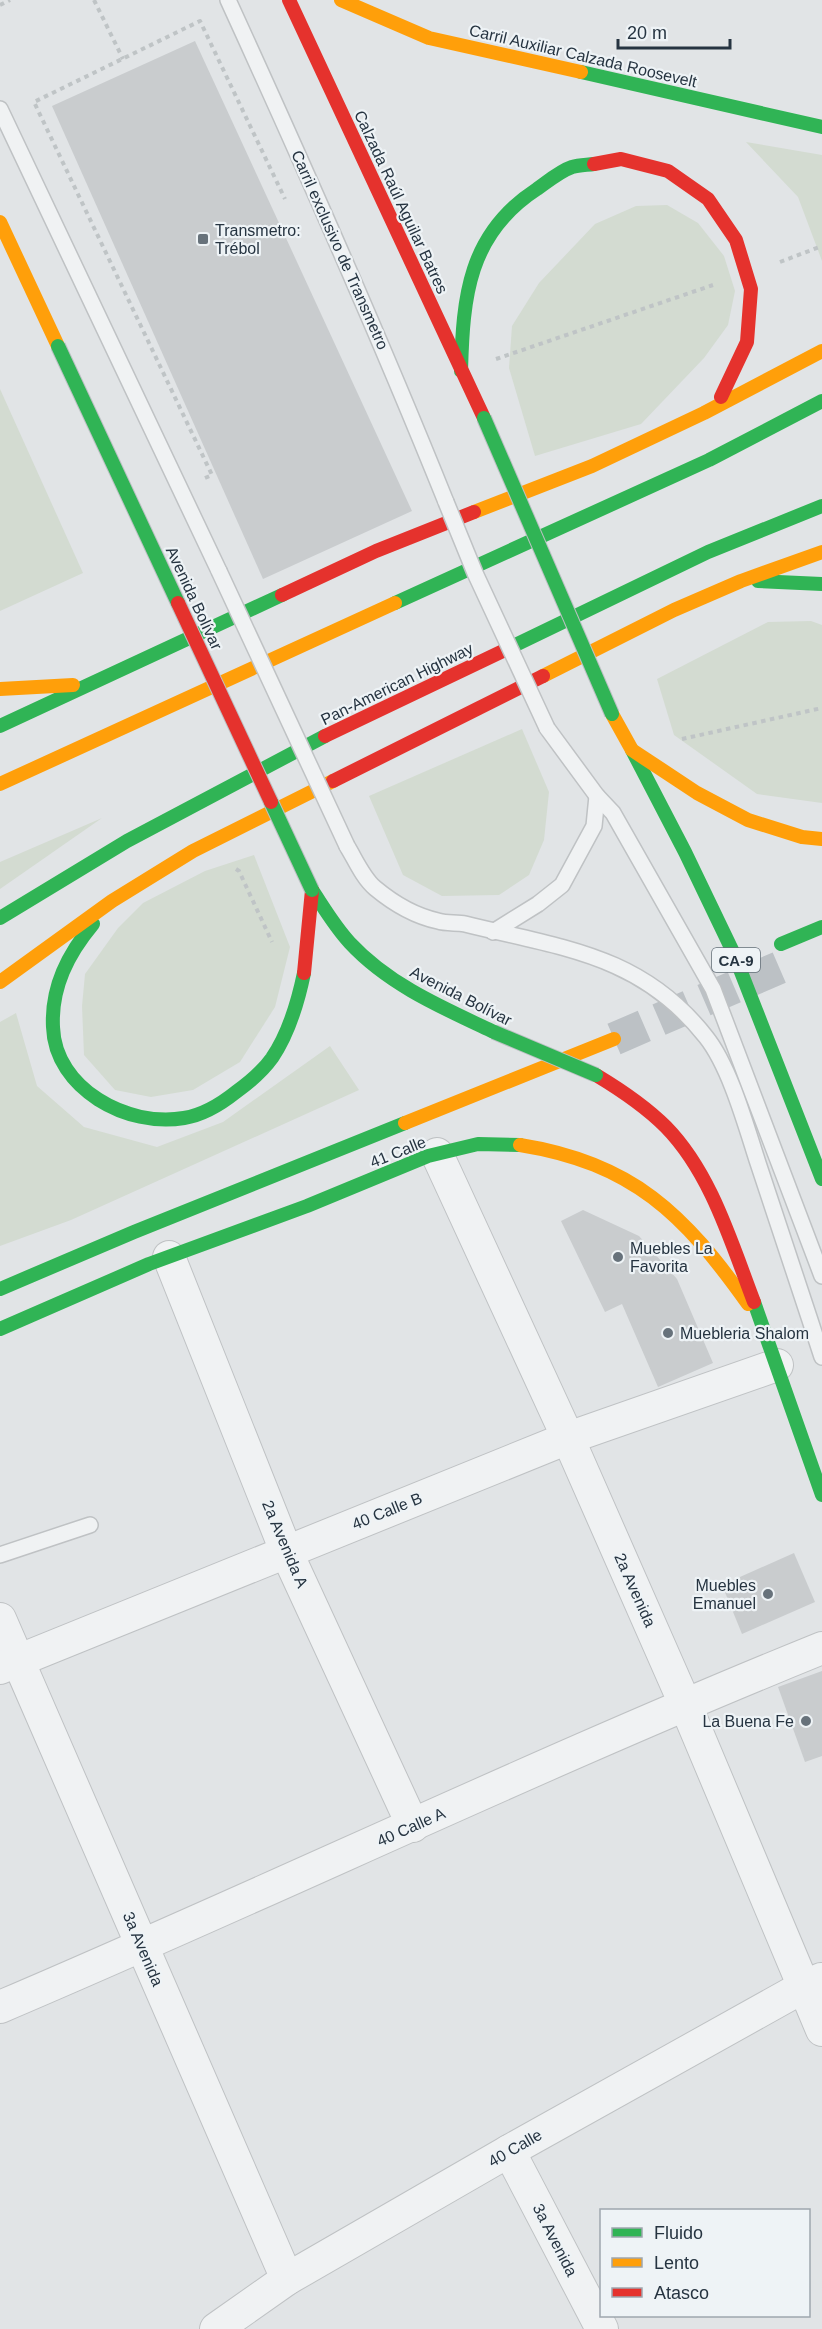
<svg xmlns="http://www.w3.org/2000/svg" width="822" height="2329" viewBox="0 0 822 2329" font-family="Arial,sans-serif">
<style>
.green{fill:#d3dbd1}
.building{fill:#c9ccce}
.lines{fill:none;stroke-linecap:round;stroke-linejoin:round}
.secondary-tunnel{stroke:#bcc1c5;stroke-width:33;stroke-dasharray:33 16;stroke-linecap:butt}
.lane-casing{stroke:#bfc2c4;stroke-width:18}
.street-casing{stroke:#bfc2c4;stroke-width:34}
.path{stroke:#bfc4c6;stroke-width:4;stroke-dasharray:4.5 4.5;stroke-linecap:butt}
.lane{stroke:#f0f2f3;stroke-width:15}
.street{stroke:#f0f2f3;stroke-width:32}
.fast{stroke:#30b455;stroke-width:14}
.slow{stroke:#ff9f0a;stroke-width:14}
.jam{stroke:#e5322d;stroke-width:14}
.lane-bridge-casing{stroke:#bfc2c4;stroke-width:18;stroke-linecap:butt}
.fast-bridge-casing{stroke:#bdc1c4;stroke-width:16;stroke-linecap:butt}
.jam-bridge-casing{stroke:#bdc1c4;stroke-width:16;stroke-linecap:butt}
.lane-bridge{stroke:#f0f2f3;stroke-width:15}
.fast-bridge{stroke:#30b455;stroke-width:14}
.jam-bridge{stroke:#e5322d;stroke-width:14}
.poi-dot{fill:#67727b;stroke:#eef3f6;stroke-width:2}
.labels{text-anchor:middle;dominant-baseline:central;stroke-width:4.5;stroke-linejoin:round;paint-order:stroke}
.shield{fill:#eef3f6;stroke:#626d77;stroke-width:1.5}
.shield-label{font-size:15px;font-weight:bold;fill:#263441}
.street-label{font-size:16px;fill:#263441;stroke:#eef3f6}
.poi-label{font-size:16px;fill:#263441;stroke:#eef3f6;text-anchor:start}
</style>
<rect width="100%" height="100%" fill="#e1e4e6"/>
<!-- green -->
<g class="green">
<polygon points="746,142 822,155 822,261 798,197"/>
<polygon points="667,205 698,223 724,256 735,291 728,325 704,358 641,424 535,456 509,368 512,326 539,283 595,224 636,206"/>
<polygon points="0,389 83,573 0,611"/>
<polygon points="811,621 822,625 822,803 757,794 674,735 657,679 768,622"/>
<polygon points="522,729 549,792 544,840 529,875 499,895 442,896 403,875 369,796"/>
<polygon points="102,818 0,889 0,862"/>
<polygon points="254,855 290,947 275,1007 240,1062 193,1090 151,1097 115,1090 84,1055 82,1006 85,974 118,928 143,903 205,871"/>
<polygon points="16,1013 37,1086 84,1127 157,1147 223,1122 330,1046 359,1090 71,1220 0,1246 0,1022"/>
</g>
<!-- building -->
<g class="building">
<polygon points="195,41 412,511 263,579 52,106"/>
<polygon points="583,1210 639,1236 677,1279 713,1363 658,1387 622,1304 605,1312 561,1221"/>
<polygon points="794,1553 815,1602 742,1634 722,1585"/>
<polygon points="822,1671 822,1756 805,1762 778,1687"/>
</g>
<g class="lines">
<!-- secondary-tunnel -->
<polyline class="secondary-tunnel" points="614,1039 790,963"/>
<!-- lane casing -->
<g class="lane-casing">
<g id="lane">
<path d="M 228,0 C 304,166 378,333 446,502"/>
<polyline points="0,109 219,571"/>
<polyline points="547,728 597,796 613,813 713,989 822,1276"/>
<path d="M 347,846 C 355,859 363,878 375,888 C 393,903 415,916 438,921 C 447,924 457,922 465,924 C 561,948 641,954 706,1037 C 730,1067 746,1126 758,1163 C 779,1227 801,1292 822,1357"/>
<polyline points="493,932 538,904 562,885 594,826 597,796"/>
<polyline points="0,1555 90,1525"/>
</g>
</g>
<!-- street casing -->
<g class="street-casing">
<g id="street">
<polyline points="437,1154 568,1438 685,1704 822,2030"/>
<polyline points="169,1257 286,1551 413,1826"/>
<polyline points="0,1619 287,2279"/>
<polyline points="0,1668 568,1438 777,1365"/>
<path d="M 0,2007 C 275,1890 545,1760 822,1648"/>
<polyline points="509,2151 602,2329"/>
<polyline points="216,2329 287,2279 509,2151 803,1987 821,1979"/>
</g>
</g>
<!-- path -->
<g class="path">
<polyline points="94,0 123,59"/>
<polyline points="0,5 10,0"/>
<polyline points="780,262 822,246"/>
<polyline points="496,359 713,285"/>
<polyline points="205,478 212,475 34,102 200,21 285,199"/>
<polyline points="682,739 822,708"/>
<polyline points="236,869 239,871 272,942"/>
</g>
<!-- lane -->
<use href="#lane" class="lane"/>
<!-- street -->
<use href="#street" class="street"/>
<!-- fast -->
<g class="fast">
<polyline points="581,72 822,127"/>
<path d="M 461,371 C 463,297 468,234 537,189 C 547,182 560,171 572,167 C 579,165 587,165 594,164"/>
<polyline points="758,581 822,584"/>
<polyline points="395,603 709,460 822,401"/>
<polyline points="503,651 708,552 822,506"/>
<polyline points="0,726 282,595"/>
<polyline points="632,750 685,852 734,954 822,1179"/>
<path d="M 312,890 C 324,908 335,927 350,943 C 389,985 443,1008 494,1032"/>
<polyline points="0,918 127,841 325,736"/>
<path d="M 93,924 C 68,954 51,987 53,1027 C 55,1089 128,1128 184,1118 C 203,1115 221,1104 236,1092 C 250,1082 262,1072 272,1058 C 289,1033 298,1002 304,973"/>
<polyline points="781,944 822,927"/>
<polyline points="0,1289 134,1232 405,1123"/>
<polyline points="754,1302 822,1495"/>
<polyline points="0,1329 149,1264 307,1206 428,1156 478,1144 520,1145"/>
</g>
<!-- slow -->
<g class="slow">
<polyline points="341,0 429,38 581,72"/>
<polyline points="0,222 58,346"/>
<polyline points="474,512 592,466 704,413 822,351"/>
<polyline points="543,676 674,610 741,581 822,552"/>
<polyline points="0,689 73,685"/>
<polyline points="612,714 632,750 697,793 748,820 802,837 822,839"/>
<polyline points="0,784 395,603"/>
<polyline points="0,982 112,901 193,851 333,781"/>
<polyline points="405,1123 614,1039"/>
<path d="M 520,1145 C 633,1163 684,1214 748,1304"/>
</g>
<!-- jam -->
<g class="jam">
<polyline points="289,0 484,418"/>
<polyline points="594,164 621,159 668,171 708,199 736,240 751,289 747,342 721,397"/>
<polyline points="282,595 376,551 474,512"/>
<polyline points="325,736 503,651"/>
<polyline points="333,781 543,676"/>
<polyline points="304,973 312,890"/>
<path d="M 596,1075 C 621,1090 645,1106 666,1127 C 711,1173 731,1242 754,1302"/>
</g>
<!-- lane-bridge casing -->
<g class="lane-bridge-casing">
<g id="lane-bridge">
<polyline points="446,502 475,573 547,728"/>
<polyline points="219,571 347,846"/>
</g>
</g>
<!-- fast-bridge casing -->
<g class="fast-bridge-casing">
<g id="fast-bridge">
<polyline points="58,346 178,603"/>
<polyline points="484,418 612,714"/>
<polyline points="271,802 312,890"/>
<polyline points="494,1032 596,1075"/>
</g>
</g>
<!-- jam-bridge casing -->
<g class="jam-bridge-casing">
<polyline id="jam-bridge" points="178,603 271,802"/>
</g>
<!-- lane-bridge -->
<use href="#lane-bridge" class="lane-bridge"/>
<!-- fast-bridge -->
<use href="#fast-bridge" class="fast-bridge"/>
<!-- jam-bridge -->
<use href="#jam-bridge" class="jam-bridge"/>
</g>
<!-- markers -->
<g class="poi-dot">
<rect x="197" y="233" width="12" height="12" rx="3"/>
<circle cx="618" cy="1257" r="6"/>
<circle cx="668" cy="1333" r="6"/>
<circle cx="768" cy="1594" r="6"/>
<circle cx="806" cy="1721" r="6"/>
</g>
<g class="labels">
<!-- shield labels -->
<rect class="shield" x="712" y="948" width="48" height="24" rx="4.5"/>
<g class="shield-label">
<text x="736" y="960">CA-9</text>
</g>
<!-- street labels -->
<g class="street-label">
<text transform="translate(583 56) rotate(13)">Carril Auxiliar Calzada Roosevelt</text>
<text transform="translate(401 202) rotate(65)">Calzada Raúl Aguilar Batres</text>
<text transform="translate(340 250) rotate(66)">Carril exclusivo de Transmetro</text>
<text transform="translate(194 598) rotate(65)">Avenida Bolívar</text>
<text transform="translate(397 684) rotate(-26)">Pan-American Highway</text>
<text transform="translate(461 996) rotate(27)">Avenida Bolívar</text>
<text transform="translate(398 1152) rotate(-22)">41 Calle</text>
<text transform="translate(387 1511) rotate(-22)">40 Calle B</text>
<text transform="translate(285 1544) rotate(67)">2a Avenida A</text>
<text transform="translate(635 1590) rotate(66)">2a Avenida</text>
<text transform="translate(411 1827) rotate(-24)">40 Calle A</text>
<text transform="translate(143 1949) rotate(67)">3a Avenida</text>
<text transform="translate(515 2148) rotate(-30)">40 Calle</text>
<text transform="translate(555 2240) rotate(63)">3a Avenida</text>
</g>
<!-- poi labels -->
<g class="poi-label">
<text x="215" y="230">Transmetro:<tspan x="215" dy="18">Trébol</tspan></text>
<text x="630" y="1248">Muebles La<tspan x="630" dy="18">Favorita</tspan></text>
<text x="680" y="1333">Muebleria Shalom</text>
<text x="756" y="1585" text-anchor="end">Muebles<tspan x="756" dy="18">Emanuel</tspan></text>
<text x="794" y="1721" text-anchor="end">La Buena Fe</text>
</g>
</g>
<!-- legend -->
<rect x="600" y="2209" width="210" height="108" fill="#eef3f6" stroke="#9ea7ae" stroke-width="1.5"/>
<rect x="612" y="2228" width="30" height="9" fill="#30b455" stroke="#9ea7ae" stroke-width="1.5"/>
<text x="654" y="2239" font-size="18" fill="#263441">Fluido</text>
<rect x="612" y="2258" width="30" height="9" fill="#ff9f0a" stroke="#9ea7ae" stroke-width="1.5"/>
<text x="654" y="2269" font-size="18" fill="#263441">Lento</text>
<rect x="612" y="2288" width="30" height="9" fill="#e5322d" stroke="#9ea7ae" stroke-width="1.5"/>
<text x="654" y="2299" font-size="18" fill="#263441">Atasco</text>
<!-- scale -->
<path d="M618 39v9h112v-9" fill="none" stroke="#263441" stroke-width="3"/>
<text x="627" y="39" font-size="18" fill="#263441" stroke="#eef3f6" stroke-width="4.5" paint-order="stroke">20 m</text>
</svg>
